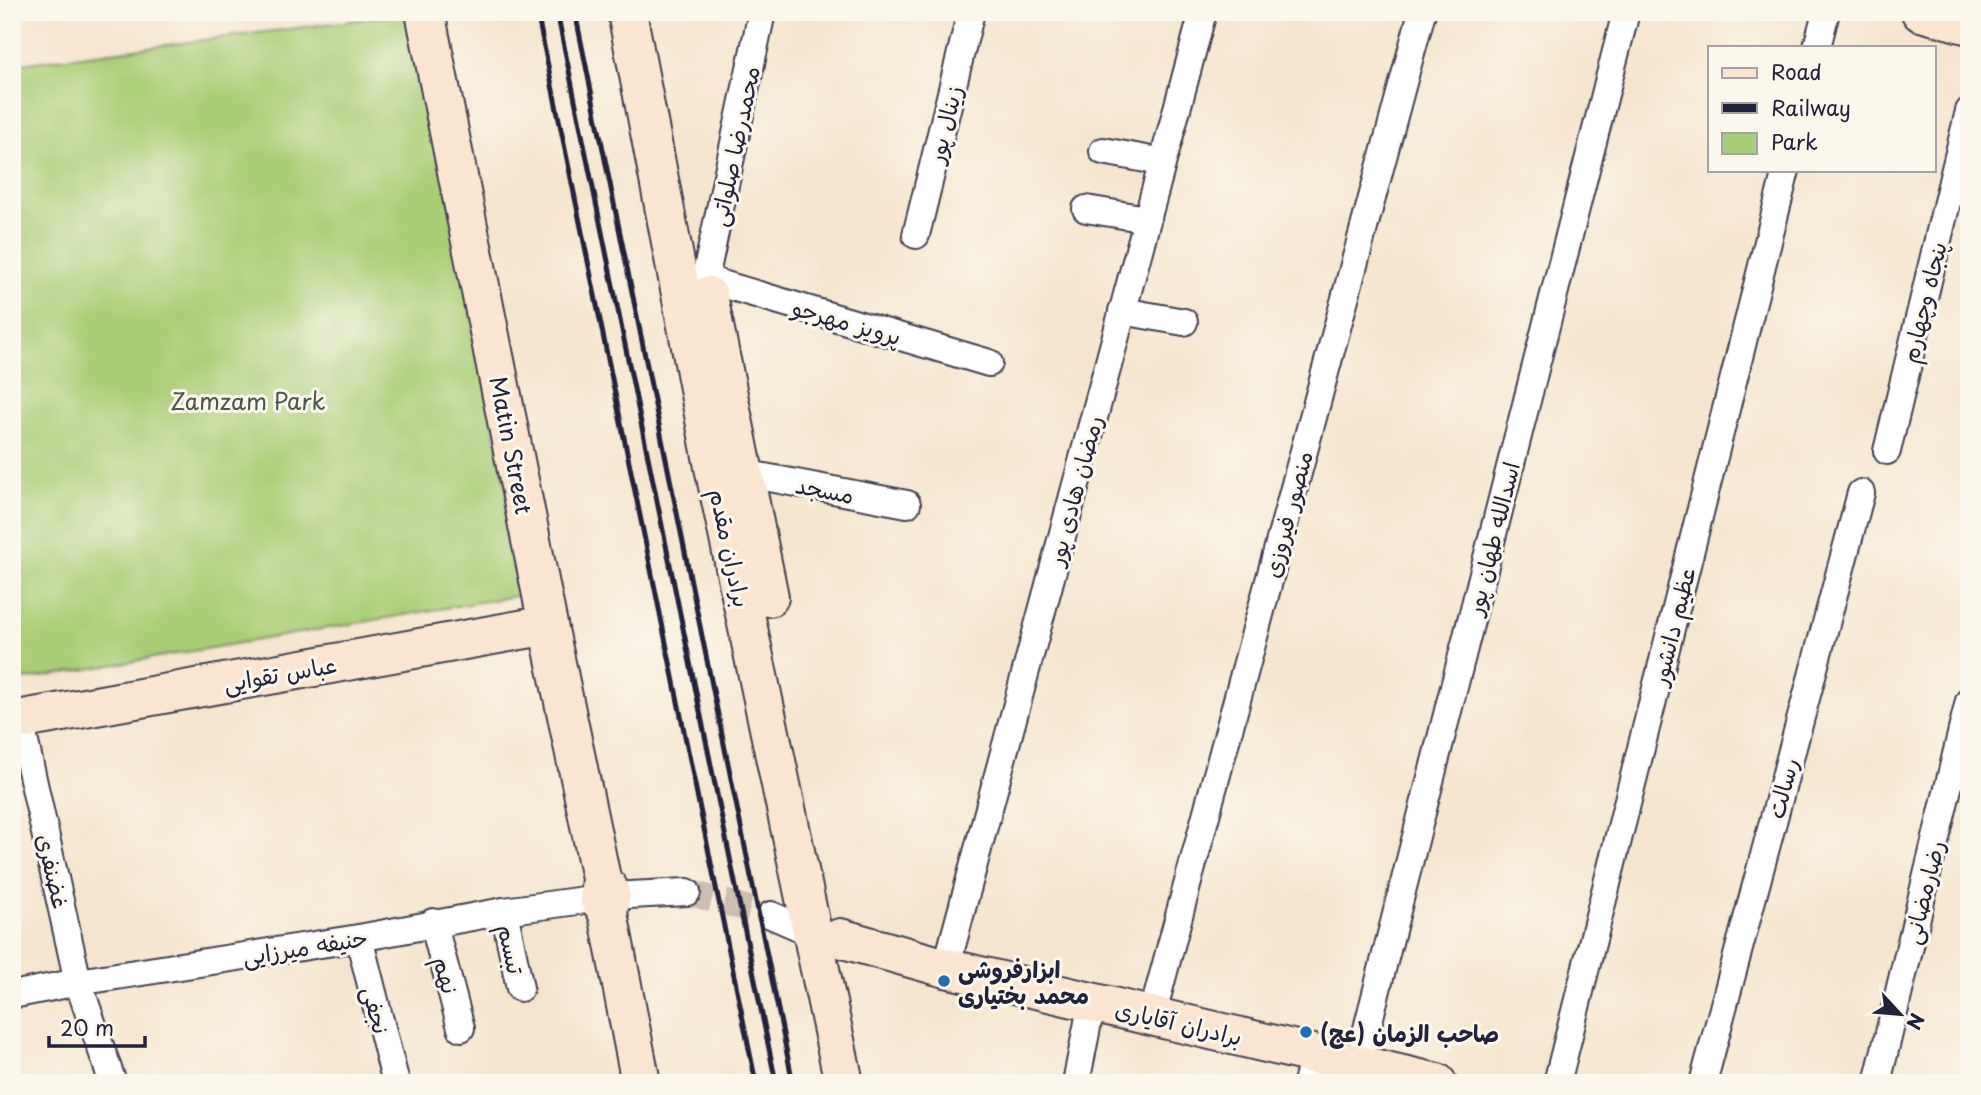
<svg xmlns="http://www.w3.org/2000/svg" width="1981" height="1095" viewBox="0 0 1981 1095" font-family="'Playpen Sans','Playpen Sans Arabic',sans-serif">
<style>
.green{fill:#aace77;stroke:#667859;stroke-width:2}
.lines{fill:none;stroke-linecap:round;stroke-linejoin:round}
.street-tunnel{stroke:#ccbeb1;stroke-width:26;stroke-dasharray:26 13;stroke-linecap:butt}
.street-casing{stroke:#423f51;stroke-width:30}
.secondary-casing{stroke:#423f51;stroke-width:42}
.street{stroke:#fff;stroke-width:26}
.secondary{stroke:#fce5d0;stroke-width:38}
.rail{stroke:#22223b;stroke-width:5}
.poi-dot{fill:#1f6fb2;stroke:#fbf7ec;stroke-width:2.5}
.labels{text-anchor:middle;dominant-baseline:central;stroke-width:6;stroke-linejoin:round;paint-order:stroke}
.street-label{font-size:23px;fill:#22223b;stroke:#fbf7ec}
.park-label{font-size:23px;fill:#4b564d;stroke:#fbf7ec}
.poi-label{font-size:23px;font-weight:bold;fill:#22223b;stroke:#fbf7ec;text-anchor:start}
</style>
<rect width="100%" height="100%" fill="#fbf7ec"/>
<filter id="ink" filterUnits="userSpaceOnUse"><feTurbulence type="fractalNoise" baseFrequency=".0143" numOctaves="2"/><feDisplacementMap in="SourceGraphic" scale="14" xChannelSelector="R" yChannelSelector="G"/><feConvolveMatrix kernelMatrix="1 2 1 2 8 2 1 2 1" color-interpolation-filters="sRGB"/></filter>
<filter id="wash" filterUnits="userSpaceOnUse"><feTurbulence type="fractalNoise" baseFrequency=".00686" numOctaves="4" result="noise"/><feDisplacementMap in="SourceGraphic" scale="28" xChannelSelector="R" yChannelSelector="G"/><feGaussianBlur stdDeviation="1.57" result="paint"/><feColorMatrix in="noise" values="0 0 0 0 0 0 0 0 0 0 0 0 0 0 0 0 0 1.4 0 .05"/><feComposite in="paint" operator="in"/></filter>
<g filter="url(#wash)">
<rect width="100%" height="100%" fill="#f6e5ce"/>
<!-- green -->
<polygon class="green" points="412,13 527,594 12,682 12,65"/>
</g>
<g filter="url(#ink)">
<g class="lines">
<!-- street-tunnel -->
<polyline class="street-tunnel" points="687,892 771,915"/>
<!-- street casing -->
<g class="street-casing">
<g id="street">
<polyline points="762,12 705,279 989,363"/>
<polyline points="1817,47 1826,12"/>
<polyline points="1103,151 1162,162"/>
<polyline points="1086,209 1147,219"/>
<polyline points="916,235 971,12"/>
<polyline points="1122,311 1184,322"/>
<polyline points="1887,451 1969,111"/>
<polyline points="743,473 907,504"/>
<polyline points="20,720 78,982 113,1083"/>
<polyline points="611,896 687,892"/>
<polyline points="504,911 520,988"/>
<polyline points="771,915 801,928 824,934"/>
<polyline points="433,922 461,1028"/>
<polyline points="359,938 396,1083"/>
<polyline points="946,968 1203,12"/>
<polyline points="12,995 78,982 359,938 504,911 599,898"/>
<polyline points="1152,1016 1422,12"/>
<polyline points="1358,1064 1626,12"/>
<polyline points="1076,1083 1092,1002"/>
<polyline points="1307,1083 1314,1054"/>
<polyline points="1557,1083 1786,170"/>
<polyline points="1703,1083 1861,493"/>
<polyline points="1877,1083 1969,701"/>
</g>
</g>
<!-- secondary casing -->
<g class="secondary-casing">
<g id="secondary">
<polyline points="425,12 548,625 601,878 599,898 608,913"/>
<polyline points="627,12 715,472 844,1083"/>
<polyline points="1921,12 1969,25"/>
<polyline points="708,296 769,597"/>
<polyline points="12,721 548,625"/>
<polyline points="608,888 611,896 608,913 641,1083"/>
<polyline points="840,938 946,968 1437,1083"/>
</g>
</g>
<!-- street -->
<use href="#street" class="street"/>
<!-- secondary -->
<use href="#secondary" class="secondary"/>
<!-- rail -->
<g class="rail">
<polyline points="537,12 756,1083"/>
<polyline points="557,12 776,1083"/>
<polyline points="575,12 793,1083"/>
</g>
</g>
</g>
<!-- markers -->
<g class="poi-dot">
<circle cx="944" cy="981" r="7"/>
<circle cx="1306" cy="1032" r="7"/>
</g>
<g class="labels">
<!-- street labels -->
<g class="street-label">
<text transform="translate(944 124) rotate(-76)">زینال پور</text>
<text transform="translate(734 146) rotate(-78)">محمدرضا صلواتی</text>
<text transform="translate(1923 302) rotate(-76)">پنجاه وچهارم</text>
<text transform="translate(847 321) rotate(16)">پرویز مهرجو</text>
<text transform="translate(512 445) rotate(79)">Matin Street</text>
<text transform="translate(825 489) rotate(11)">مسجد</text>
<text transform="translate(1074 490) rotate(-75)">رمضان هادی پور</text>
<text transform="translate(1287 514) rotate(-75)">منصور فیروزی</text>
<text transform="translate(1492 538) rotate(-76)">اسدالله طهان پور</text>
<text transform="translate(731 548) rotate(78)">برادران مقدم</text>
<text transform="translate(1672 626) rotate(-76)">عظیم دانشور</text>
<text transform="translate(280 673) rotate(-10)">عباس تقوایی</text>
<text transform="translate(1782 788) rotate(-75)">رسالت</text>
<text transform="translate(54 871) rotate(77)">غضنفری</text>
<text transform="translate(1923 892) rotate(-76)">رضارمضانی</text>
<text transform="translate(305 946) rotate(-9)">حنیفه میرزایی</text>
<text transform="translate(512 949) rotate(78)">تبسم</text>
<text transform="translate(447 975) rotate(75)">نهم</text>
<text transform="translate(377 1010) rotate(76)">نجفی</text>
<text transform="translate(1179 1022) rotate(13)">برادران آقایاری</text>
</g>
<!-- park labels -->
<g class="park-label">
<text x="248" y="400">Zamzam Park</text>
</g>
<!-- poi labels -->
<g class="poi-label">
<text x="958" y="968">ابزارفروشی<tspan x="958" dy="26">محمد بختیاری</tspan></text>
<text x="1320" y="1032">صاحب الزمان (عج)</text>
</g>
</g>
<!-- margin -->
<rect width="1981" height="1095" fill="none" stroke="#fbf7ec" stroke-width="42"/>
<!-- legend -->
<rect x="1708" y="46" width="228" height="126" fill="#fbf7ec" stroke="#a4a2a5" stroke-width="2"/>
<rect x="1722" y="68" width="35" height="10" fill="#fce5d0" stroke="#a4a2a5" stroke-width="2"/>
<text x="1771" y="80" font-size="21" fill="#22223b">Road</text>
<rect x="1722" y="103" width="35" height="10" fill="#22223b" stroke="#a4a2a5" stroke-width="2"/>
<text x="1771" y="116" font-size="21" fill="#22223b">Railway</text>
<rect x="1722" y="133" width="35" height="21" fill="#aace77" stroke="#a4a2a5" stroke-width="2"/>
<text x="1771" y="150" font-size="21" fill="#22223b">Park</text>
<!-- north arrow -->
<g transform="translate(1900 1014) rotate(116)" stroke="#fbf7ec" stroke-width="5" paint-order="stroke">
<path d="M0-5L12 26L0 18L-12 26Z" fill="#22223b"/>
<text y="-10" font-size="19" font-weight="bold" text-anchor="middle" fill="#22223b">N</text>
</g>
<!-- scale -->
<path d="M49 1036v10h96v-10" fill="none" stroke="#22223b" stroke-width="3.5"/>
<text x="60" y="1036" font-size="21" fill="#22223b" stroke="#fbf7ec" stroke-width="5" paint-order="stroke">20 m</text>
</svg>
